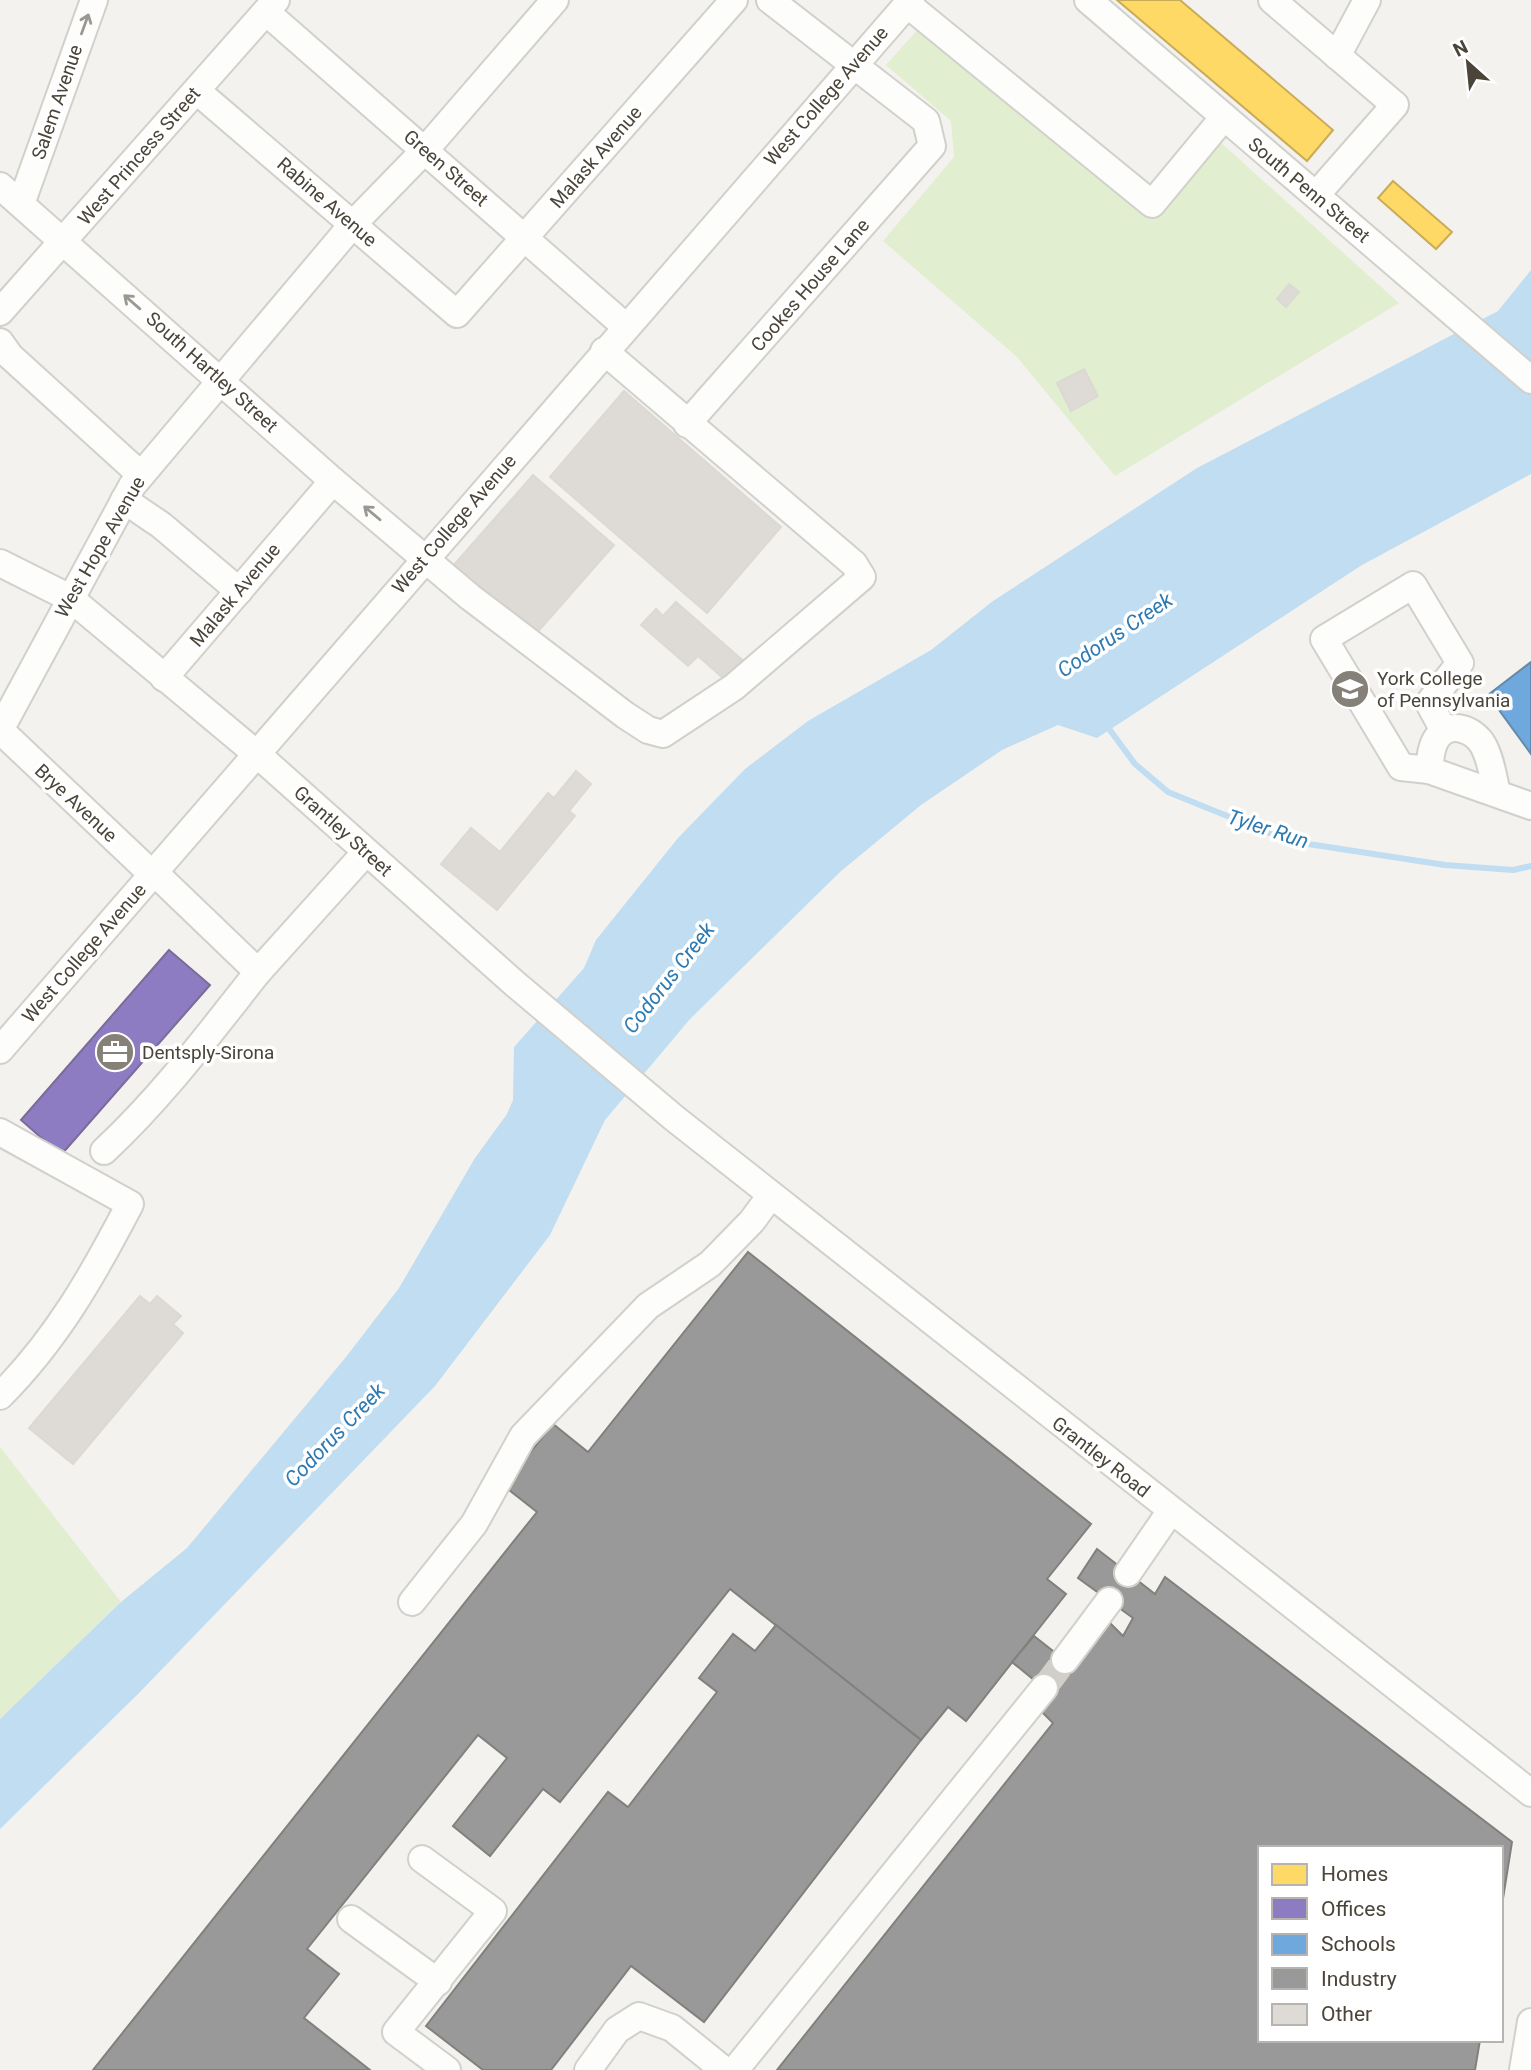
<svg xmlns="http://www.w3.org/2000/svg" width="1531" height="2070" viewBox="0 0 1531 2070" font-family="Roboto,sans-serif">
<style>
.green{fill:#e1eecf}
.water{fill:#c0ddf1}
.homes{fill:#ffd966;stroke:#c9ac58;stroke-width:2}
.offices{fill:#8e7cc3;stroke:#7a6b9a;stroke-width:2}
.schools{fill:#6fa8dc;stroke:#648aab;stroke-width:2}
.industry{fill:#999;stroke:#82807c;stroke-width:2}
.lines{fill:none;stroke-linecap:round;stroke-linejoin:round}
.stream{stroke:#c0ddf1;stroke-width:6}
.building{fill:#dedbd6;stroke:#dcd9d4;stroke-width:2}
.minor-tunnel{stroke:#d2cfca;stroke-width:26;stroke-dasharray:26 13;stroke-linecap:butt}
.minor-casing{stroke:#d2d0cb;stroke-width:30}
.minor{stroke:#fdfdfc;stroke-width:26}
.oneway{stroke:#9b9791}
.labels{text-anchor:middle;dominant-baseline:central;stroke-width:7;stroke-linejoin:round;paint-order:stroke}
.street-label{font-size:19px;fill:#4b4439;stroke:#fff}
.poi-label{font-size:19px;fill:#4b4439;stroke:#fff;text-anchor:start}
.water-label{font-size:21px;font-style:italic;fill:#2e7ab2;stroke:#fff}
</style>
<rect width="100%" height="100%" fill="#f4f2ee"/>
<!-- green -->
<g class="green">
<polygon points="920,27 1153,213 1218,140 1399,303 1115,476 1017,357 883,241 954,157 951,121 886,65"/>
<polygon points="0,1447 121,1602 0,1719"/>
</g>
<!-- water -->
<polygon class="water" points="1531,270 1531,474 1362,565 1097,738 1058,725 1002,750 921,805 840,872 690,1019 605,1120 550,1235 435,1386 139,1693 0,1829 0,1719 121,1602 187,1548 346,1357 399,1288 475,1158 507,1114 513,1100 514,1047 584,968 596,940 678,838 745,769 808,721 931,650 993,601 1197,468 1498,311"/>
<!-- homes -->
<g class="homes">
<polygon points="1117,0 1180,0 1333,130 1307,161"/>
<polygon points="1393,181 1452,232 1436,249 1378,198"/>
</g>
<!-- offices -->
<polygon class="offices" points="169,950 210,985 61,1155 21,1120"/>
<!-- schools -->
<polygon class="schools" points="1531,662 1531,754 1488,695"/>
<!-- industry -->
<g class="industry">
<polygon points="748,1252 1091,1524 1047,1579 1066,1594 966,1721 948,1707 921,1740 730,1589 560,1802 543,1789 490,1856 453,1826 507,1758 478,1735 307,1949 339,1974 304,2018 370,2070 93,2070 537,1512 504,1486 553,1424 588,1452"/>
<polygon points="1097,1549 1155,1594 1165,1577 1512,1842 1501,1911 1501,1848 1260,1848 1260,2040 1480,2040 1475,2070 777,2070 1053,1723 1038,1708 1050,1693 1108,1621 1123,1636 1133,1618 1078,1578"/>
<polygon points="776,1625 921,1740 704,2022 631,1966 551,2070 483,2070 426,2026 608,1792 628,1807 717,1692 699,1678 733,1634 755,1651"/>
<polygon points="1034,1636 1072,1666 1050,1693 1012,1662"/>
</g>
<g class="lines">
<!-- stream -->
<polyline class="stream" points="1104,722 1135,764 1168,792 1289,841 1445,865 1513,870 1531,866"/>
</g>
<!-- building -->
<g class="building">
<polygon points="1289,284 1299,292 1286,307 1277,299"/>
<polygon points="1084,369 1098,396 1071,411 1057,383"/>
<polygon points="624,391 781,527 707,613 550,477"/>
<polygon points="533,475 614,545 534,636 453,566"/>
<polygon points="676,602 747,664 730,684 698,656 688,666 641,625 656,609 663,616"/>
<polygon points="576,771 591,784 569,811 575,816 497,910 441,864 471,828 500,852 548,793 554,798"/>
<polygon points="140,1296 150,1304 157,1296 181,1316 173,1324 183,1333 73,1464 29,1428"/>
</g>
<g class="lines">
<!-- minor-tunnel -->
<polyline class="minor-tunnel" points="1044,1688 1065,1660"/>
<!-- minor casing -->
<g class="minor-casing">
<g id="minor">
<polyline points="1088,0 1531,380"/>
<polyline points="1272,0 1395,105 1316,195"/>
<polyline points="907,4 1152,204 1224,117"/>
<polyline points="266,12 626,327"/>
<polyline points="1337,56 1367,0"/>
<polyline points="197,91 457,314 734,0"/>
<polyline points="0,186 333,481 470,597 625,715 648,730 663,734 734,687 862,577 854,564 604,351"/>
<polyline points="21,204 94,0"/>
<polyline points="0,312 276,0"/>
<polyline points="0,342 10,356 141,475"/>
<polyline points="687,424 932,146 926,121 770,0"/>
<polyline points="124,500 161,525 239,591"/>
<polyline points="0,563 70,598 258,755 514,983 674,1118 1531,1793"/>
<polyline points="164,678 333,481"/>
<polyline points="0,730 132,486 353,224 425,150 555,0"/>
<polyline points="0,730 153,875"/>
<polyline points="1444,731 1429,703 1460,663 1413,585 1324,639 1401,767 1429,770 1531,806"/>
<path d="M 1429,770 C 1430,760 1431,746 1437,738 C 1449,720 1474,729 1483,745 C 1491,759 1493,777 1497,793"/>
<polyline points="155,873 258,972 366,852"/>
<polyline points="0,1050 911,0"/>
<path d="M 0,1132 L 130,1204 C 93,1275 57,1339 0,1396"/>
<path d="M 104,1151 C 162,1097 209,1034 258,972"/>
<polyline points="1128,1573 1170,1512"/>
<polyline points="412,1602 474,1524 523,1436 648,1306 710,1264 752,1221 771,1195"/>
<polyline points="1065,1660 1109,1601"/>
<polyline points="422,1859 493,1911 396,2032 447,2070"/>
<polyline points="351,1919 438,1982"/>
<polyline points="588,2070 617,2030 639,2016 672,2028 724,2070"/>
<polyline points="735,2070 1044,1688"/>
<polyline points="1523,2070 1531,2022"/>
</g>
</g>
<!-- minor -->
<use href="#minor" class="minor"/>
</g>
<!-- one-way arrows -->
<defs><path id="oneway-shaft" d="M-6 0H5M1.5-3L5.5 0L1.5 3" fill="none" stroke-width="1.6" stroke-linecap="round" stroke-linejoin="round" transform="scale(1.75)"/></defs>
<g class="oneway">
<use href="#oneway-shaft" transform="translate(85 24) rotate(-70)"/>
<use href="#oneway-shaft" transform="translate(132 302) rotate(-139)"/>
<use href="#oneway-shaft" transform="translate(372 513) rotate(-140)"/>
</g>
<!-- icons -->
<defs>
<g id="university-disc" transform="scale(2.0125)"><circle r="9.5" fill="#868178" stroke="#fff"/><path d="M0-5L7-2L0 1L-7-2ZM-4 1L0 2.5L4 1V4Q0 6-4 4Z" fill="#fff"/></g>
<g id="office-disc" transform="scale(2.0125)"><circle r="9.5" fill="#868178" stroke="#fff"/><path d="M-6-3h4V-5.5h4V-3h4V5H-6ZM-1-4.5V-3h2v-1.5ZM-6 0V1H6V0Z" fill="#fff"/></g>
</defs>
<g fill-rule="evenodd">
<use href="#university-disc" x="1350" y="689"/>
<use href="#office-disc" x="115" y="1052"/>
</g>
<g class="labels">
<!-- street labels -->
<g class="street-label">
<text transform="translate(826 96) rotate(-49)">West College Avenue</text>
<text transform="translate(57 102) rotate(-71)">Salem Avenue</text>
<text transform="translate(139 156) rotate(-49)">West Princess Street</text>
<text transform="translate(596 157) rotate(-49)">Malask Avenue</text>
<text transform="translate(446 168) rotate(41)">Green Street</text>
<text transform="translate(1309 190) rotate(40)">South Penn Street</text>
<text transform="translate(327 202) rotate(41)">Rabine Avenue</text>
<text transform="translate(810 285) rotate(-49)">Cookes House Lane</text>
<text transform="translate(212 372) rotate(42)">South Hartley Street</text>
<text transform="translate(454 524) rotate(-49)">West College Avenue</text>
<text transform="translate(100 547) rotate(-60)">West Hope Avenue</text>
<text transform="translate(235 595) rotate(-50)">Malask Avenue</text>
<text transform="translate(76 803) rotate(43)">Brye Avenue</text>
<text transform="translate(343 831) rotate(42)">Grantley Street</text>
<text transform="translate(84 953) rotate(-49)">West College Avenue</text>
<text transform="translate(1101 1457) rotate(38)">Grantley Road</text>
</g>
<!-- poi labels -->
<g class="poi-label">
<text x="1377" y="678">York College<tspan x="1377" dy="22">of Pennsylvania</tspan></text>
<text x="142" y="1052">Dentsply-Sirona</text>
</g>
<!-- water labels -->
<g class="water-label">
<text transform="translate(1115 635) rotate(-34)">Codorus Creek</text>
<text transform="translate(1268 829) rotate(18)">Tyler Run</text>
<text transform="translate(669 978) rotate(-52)">Codorus Creek</text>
<text transform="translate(335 1435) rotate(-46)">Codorus Creek</text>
</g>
</g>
<!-- legend -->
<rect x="1258" y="1846" width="245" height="196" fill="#ffffff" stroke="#b7b4b0" stroke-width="2"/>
<rect x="1272" y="1864" width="35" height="21" fill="#ffd966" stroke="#b7b4b0" stroke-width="2"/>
<text x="1321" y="1881" font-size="21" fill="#4b4439">Homes</text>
<rect x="1272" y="1898" width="35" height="21" fill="#8e7cc3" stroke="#b7b4b0" stroke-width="2"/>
<text x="1321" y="1916" font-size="21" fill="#4b4439">Offices</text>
<rect x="1272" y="1934" width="35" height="21" fill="#6fa8dc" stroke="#b7b4b0" stroke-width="2"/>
<text x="1321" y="1951" font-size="21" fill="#4b4439">Schools</text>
<rect x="1272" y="1968" width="35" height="21" fill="#999999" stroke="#b7b4b0" stroke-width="2"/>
<text x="1321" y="1986" font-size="21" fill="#4b4439">Industry</text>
<rect x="1272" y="2004" width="35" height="21" fill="#dedbd6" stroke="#b7b4b0" stroke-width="2"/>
<text x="1321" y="2021" font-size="21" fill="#4b4439">Other</text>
<!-- north arrow -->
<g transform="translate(1468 63) rotate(333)" stroke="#ffffff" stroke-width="5" paint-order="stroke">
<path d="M0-5L12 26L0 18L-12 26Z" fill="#4b4439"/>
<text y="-10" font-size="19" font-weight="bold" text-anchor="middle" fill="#4b4439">N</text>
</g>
</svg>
